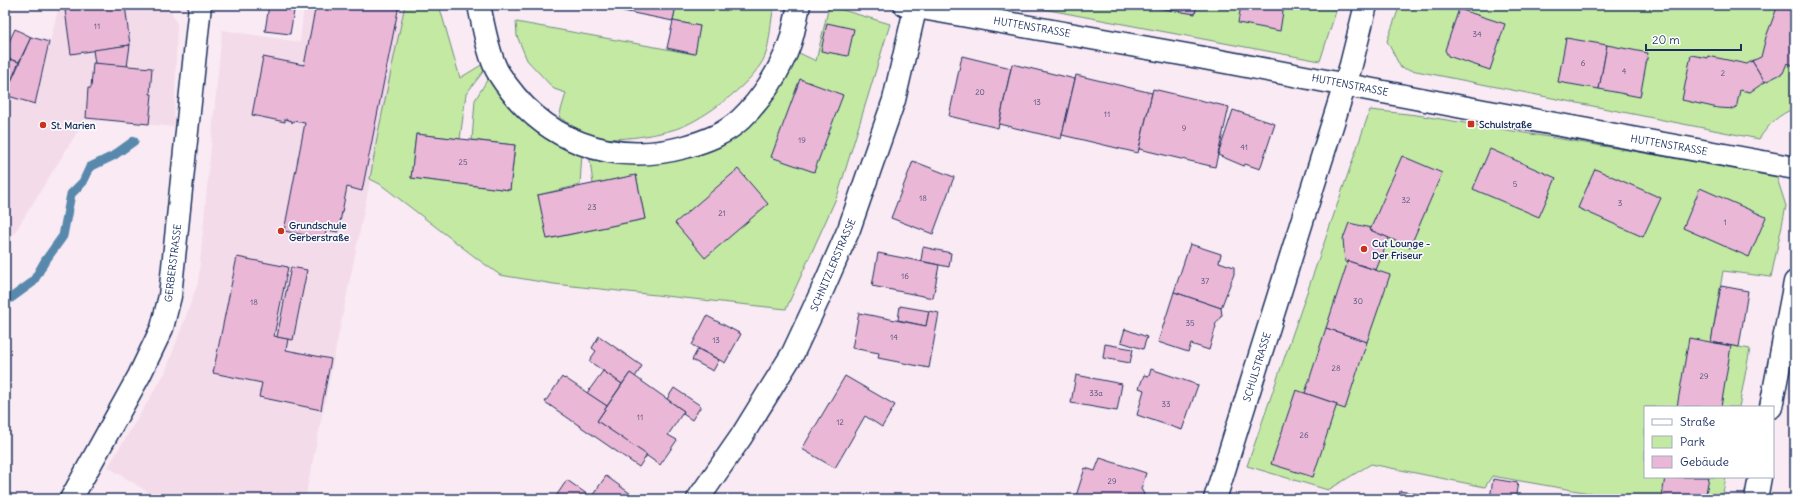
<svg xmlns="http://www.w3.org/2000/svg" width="1800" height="504" viewBox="0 0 1800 504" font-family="Delius,sans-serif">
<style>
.built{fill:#f4dbea}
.green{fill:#c4e9a3;stroke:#708c80}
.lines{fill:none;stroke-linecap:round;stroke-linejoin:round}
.stream{stroke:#5889ad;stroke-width:9}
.building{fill:#eab8d6;stroke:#1b2f5e}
.minor-casing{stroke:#1b2f5e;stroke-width:25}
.minor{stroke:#fff;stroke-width:22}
.poi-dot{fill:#c8321e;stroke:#fff;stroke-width:1.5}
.labels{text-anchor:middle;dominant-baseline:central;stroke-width:3;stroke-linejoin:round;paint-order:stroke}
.number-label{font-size:8px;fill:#4f517c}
.street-label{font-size:10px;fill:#1b2f5e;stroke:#fff}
.poi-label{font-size:10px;font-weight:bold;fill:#1b2f5e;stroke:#fff;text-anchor:start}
</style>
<rect width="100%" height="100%" fill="#f9eaf3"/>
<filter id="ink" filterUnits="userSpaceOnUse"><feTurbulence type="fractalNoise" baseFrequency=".025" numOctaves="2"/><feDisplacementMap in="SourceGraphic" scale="8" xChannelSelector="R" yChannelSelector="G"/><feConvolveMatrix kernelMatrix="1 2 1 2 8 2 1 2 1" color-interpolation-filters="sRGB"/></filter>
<g filter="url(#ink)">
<!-- built -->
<g class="built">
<polygon points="59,5 168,5 177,24 174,127 86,118 5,248 5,95 35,103"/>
<polygon points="304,5 406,5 305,499 159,499 108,467 165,373 198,283 222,30 300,42"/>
</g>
<!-- green -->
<g class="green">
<polygon points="405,5 439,5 460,78 483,64 486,68 466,94 460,139 416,134 411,178 510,190 515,145 472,140 475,100 489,77 582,152 580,185 538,195 548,239 645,219 636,175 593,184 589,153 713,145 797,52 816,61 829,6 890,24 838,194 786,309 554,284 500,275 479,260 380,184 370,179 378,133"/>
<path d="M 676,5 L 774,5 C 771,19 770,43 765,56 C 755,81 710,114 686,125 C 667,134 622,141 602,138 C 585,136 573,126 559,117 L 566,93 L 554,89 L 527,60 L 517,36 L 516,22 L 694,54 L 700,26 L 673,21 Z"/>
<polygon points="1022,5 1338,5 1320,61"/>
<path d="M 1400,5 L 1795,5 L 1795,108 C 1778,115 1769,124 1759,139 L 1401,68 L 1387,41 Z"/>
<polygon points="1370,110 1417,115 1776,175 1786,206 1771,277 1723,271 1711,342 1750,349 1739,407 1645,407 1645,477 1726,477 1722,499 1624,499 1492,476 1485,487 1371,464 1328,490 1247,466"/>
</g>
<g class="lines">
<!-- stream -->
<polyline class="stream" points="5,298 11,298 33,282 45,261 63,236 71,194 83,182 90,167 113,156 134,141"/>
</g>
<!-- building -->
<g class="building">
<polygon points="101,5 125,5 130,45 71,54 65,10"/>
<polygon points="269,5 295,5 290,34 265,31"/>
<polygon points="316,5 399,5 362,191 347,187 338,232 326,230 325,239 284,231 305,123 293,121 292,123 292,121 285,119 285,122 252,115 263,57 304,65"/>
<polygon points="593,5 676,5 673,21"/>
<polygon points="1152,5 1197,5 1195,14 1152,7"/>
<polygon points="1241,5 1284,5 1280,31 1238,23"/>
<polygon points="1778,5 1786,5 1795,8 1795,66 1787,63 1783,73 1765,82 1752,61 1761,57 1766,37"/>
<polygon points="1459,9 1505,24 1490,70 1448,56 1445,50"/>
<polygon points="673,21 700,26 695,54 667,48"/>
<polygon points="827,23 854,29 848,56 821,51"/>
<polygon points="15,29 31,37 19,62 5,58 5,43 8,44"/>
<polygon points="31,37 49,42 35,104 5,95"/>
<polygon points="1566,38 1607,45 1599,89 1558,82"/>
<polygon points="130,45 127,67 95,64 93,50"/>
<polygon points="1607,45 1648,53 1640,97 1599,89"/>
<polygon points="1691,55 1708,58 1708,56 1747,64 1752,61 1765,82 1750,92 1740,90 1736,109 1718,108 1682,100"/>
<polygon points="962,56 1011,68 998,128 949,116"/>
<polygon points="5,58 19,62 5,95"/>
<polygon points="93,63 152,68 150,94 152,94 149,124 86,118 88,88 91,88"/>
<polygon points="1012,64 1075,79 1061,139 999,124"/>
<polygon points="1076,75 1152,93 1138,153 1062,135"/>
<polygon points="800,79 843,95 814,172 771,157"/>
<polygon points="1153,89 1229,107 1215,167 1139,149"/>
<polygon points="1233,110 1275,124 1260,169 1245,164 1244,166 1218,155"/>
<polygon points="416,134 515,145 510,190 411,178"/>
<polygon points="1490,149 1556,178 1539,217 1473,189"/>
<polygon points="1402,156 1442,173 1410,247 1370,230"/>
<polygon points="913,161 954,177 933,234 891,218"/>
<polygon points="738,169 768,204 705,258 675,223"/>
<polygon points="1595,169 1661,198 1643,237 1578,208"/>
<polygon points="636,175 645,219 547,239 538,195"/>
<polygon points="1700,188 1766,217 1749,257 1683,228"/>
<polygon points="1349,223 1371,228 1370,230 1389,238 1376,270 1348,261 1348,263 1345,262 1343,239"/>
<polygon points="1190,244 1221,254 1219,262 1234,267 1234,274 1221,308 1174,292"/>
<polygon points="923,247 951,253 949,267 921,261"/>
<polygon points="878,253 939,265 933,298 872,286"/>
<polygon points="237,257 288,267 274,336 288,339 286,350 331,359 321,410 259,397 262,383 213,373"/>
<polygon points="1348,261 1390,275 1367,342 1326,328"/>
<polygon points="291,267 307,270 293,340 277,337"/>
<polygon points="1721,286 1748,291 1739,347 1711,342"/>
<polygon points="1174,292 1221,308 1222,315 1215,325 1216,326 1209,350 1191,344 1188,352 1158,342"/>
<polygon points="900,306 929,311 926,326 898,320"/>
<polygon points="929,311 939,313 929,368 878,358 879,353 852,348 859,313 926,326"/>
<polygon points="707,316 741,334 725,363 692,345"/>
<polygon points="1326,328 1367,342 1345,409 1336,406 1337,404 1305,393"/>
<polygon points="1125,329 1147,337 1143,349 1121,342"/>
<polygon points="599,336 642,366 635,377 630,373 622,384 589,361 596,351 592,348"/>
<polygon points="1689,338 1731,346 1721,407 1677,407"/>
<polygon points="1105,344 1133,349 1130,363 1103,358"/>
<polygon points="698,349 719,360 713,371 692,360"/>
<polygon points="1151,369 1198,385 1182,430 1137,415 1144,390 1139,388 1144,375 1149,376"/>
<polygon points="603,371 622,384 607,406 587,393"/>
<polygon points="630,373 684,411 668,435 677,440 660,465 597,421"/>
<polygon points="1076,375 1122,384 1117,411 1071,403"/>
<polygon points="845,376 895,405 882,427 865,416 835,468 802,449"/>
<polygon points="562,377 564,379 565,378 607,406 597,421 647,455 639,467 545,402"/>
<polygon points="674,388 701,406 692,420 683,414 684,411 667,399"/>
<polygon points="1296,390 1337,404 1313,477 1271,464"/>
<polygon points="1100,458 1146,473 1141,489 1144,494 1142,499 1075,499 1085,468 1095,471"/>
<polygon points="606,476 638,499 590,499"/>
<polygon points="1665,477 1709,477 1705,499 1676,499 1662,496"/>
<polygon points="1493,479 1518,483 1515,499 1490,499"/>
<polygon points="567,480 591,497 590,499 554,499"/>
<polygon points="1400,491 1447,499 1399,499"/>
</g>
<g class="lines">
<!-- minor casing -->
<g class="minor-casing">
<g id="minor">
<path d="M 479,5 C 483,24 489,59 499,74 C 541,140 610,167 685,147 C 706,141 725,134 741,119 C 762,99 780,71 790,43 C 794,31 796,18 799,5"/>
<polyline points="905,5 1204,58 1473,109 1795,168"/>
<polyline points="1771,407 1795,282"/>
<polyline points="71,499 139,376 162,328 170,296 200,5"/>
<polyline points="698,499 741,437 793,353 821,293 849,229 894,100 916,5"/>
<polyline points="1215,499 1351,65 1366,5"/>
<polyline points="1756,499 1760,477"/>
</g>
</g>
<!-- minor -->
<use href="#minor" class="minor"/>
</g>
</g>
<!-- markers -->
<g class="poi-dot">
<rect x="1467" y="120" width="8" height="8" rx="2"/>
<circle cx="43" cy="125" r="4"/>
<circle cx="281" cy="231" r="4"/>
<circle cx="1364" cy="249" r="4"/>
</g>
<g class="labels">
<!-- number labels -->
<g class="number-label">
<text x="97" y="26">11</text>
<text x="1477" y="34">34</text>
<text x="1583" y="63">6</text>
<text x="1624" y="71">4</text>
<text x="1723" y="73">2</text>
<text x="980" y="92">20</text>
<text x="1037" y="102">13</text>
<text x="1107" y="114">11</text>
<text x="1184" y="128">9</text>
<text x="802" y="140">19</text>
<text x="1244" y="147">41</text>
<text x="463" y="162">25</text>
<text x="1515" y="184">5</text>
<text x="923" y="198">18</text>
<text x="1406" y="200">32</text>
<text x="1620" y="203">3</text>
<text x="592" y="207">23</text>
<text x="722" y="213">21</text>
<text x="1725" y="222">1</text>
<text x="905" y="276">16</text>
<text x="1205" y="281">37</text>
<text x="1358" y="301">30</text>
<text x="254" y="302">18</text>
<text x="1190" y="323">35</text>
<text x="894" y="337">14</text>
<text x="716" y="340">13</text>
<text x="1336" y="368">28</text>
<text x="1704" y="376">29</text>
<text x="1096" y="393">33a</text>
<text x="1166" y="404">33</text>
<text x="640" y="417">11</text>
<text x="840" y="422">12</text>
<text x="1304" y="435">26</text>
<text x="1112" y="481">29</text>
</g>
<!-- street labels -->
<g class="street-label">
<text transform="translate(1032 27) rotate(10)">HUTTENSTRASSE</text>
<text transform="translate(1350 85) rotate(11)">HUTTENSTRASSE</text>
<text transform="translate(1669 145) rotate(10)">HUTTENSTRASSE</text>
<text transform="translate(173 263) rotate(-83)">GERBERSTRASSE</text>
<text transform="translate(833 265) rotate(-67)">SCHNITZLERSTRASSE</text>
<text transform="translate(1257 367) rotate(-73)">SCHULSTRASSE</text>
</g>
<!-- poi labels -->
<g class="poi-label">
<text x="1479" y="124">Schulstraße</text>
<text x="51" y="125">St. Marien</text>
<text x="289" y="225">Grundschule<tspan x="289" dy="12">Gerberstraße</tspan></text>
<text x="1372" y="243">Cut Lounge -<tspan x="1372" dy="12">Der Friseur</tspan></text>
</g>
</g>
<!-- margin -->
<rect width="1800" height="504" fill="none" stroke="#fff" stroke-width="20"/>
<rect x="10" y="10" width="1780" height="484" fill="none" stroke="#1b2f5e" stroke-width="1.5" filter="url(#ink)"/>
<!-- legend -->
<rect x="1644" y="406" width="130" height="72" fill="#ffffff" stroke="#a4acbf"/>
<rect x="1652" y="419" width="20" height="6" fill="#ffffff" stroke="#a4acbf"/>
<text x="1680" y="426" font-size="12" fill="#1b2f5e">Straße</text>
<rect x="1652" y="436" width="20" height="12" fill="#c4e9a3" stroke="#a4acbf"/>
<text x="1680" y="446" font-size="12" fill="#1b2f5e">Park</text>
<rect x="1652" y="456" width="20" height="12" fill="#eab8d6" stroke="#a4acbf"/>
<text x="1680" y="466" font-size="12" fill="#1b2f5e">Gebäude</text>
<!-- scale -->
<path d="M1646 44v6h95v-6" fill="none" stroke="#1b2f5e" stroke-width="2"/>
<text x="1652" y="44" font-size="12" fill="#1b2f5e" stroke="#ffffff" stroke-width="3" paint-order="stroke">20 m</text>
</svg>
